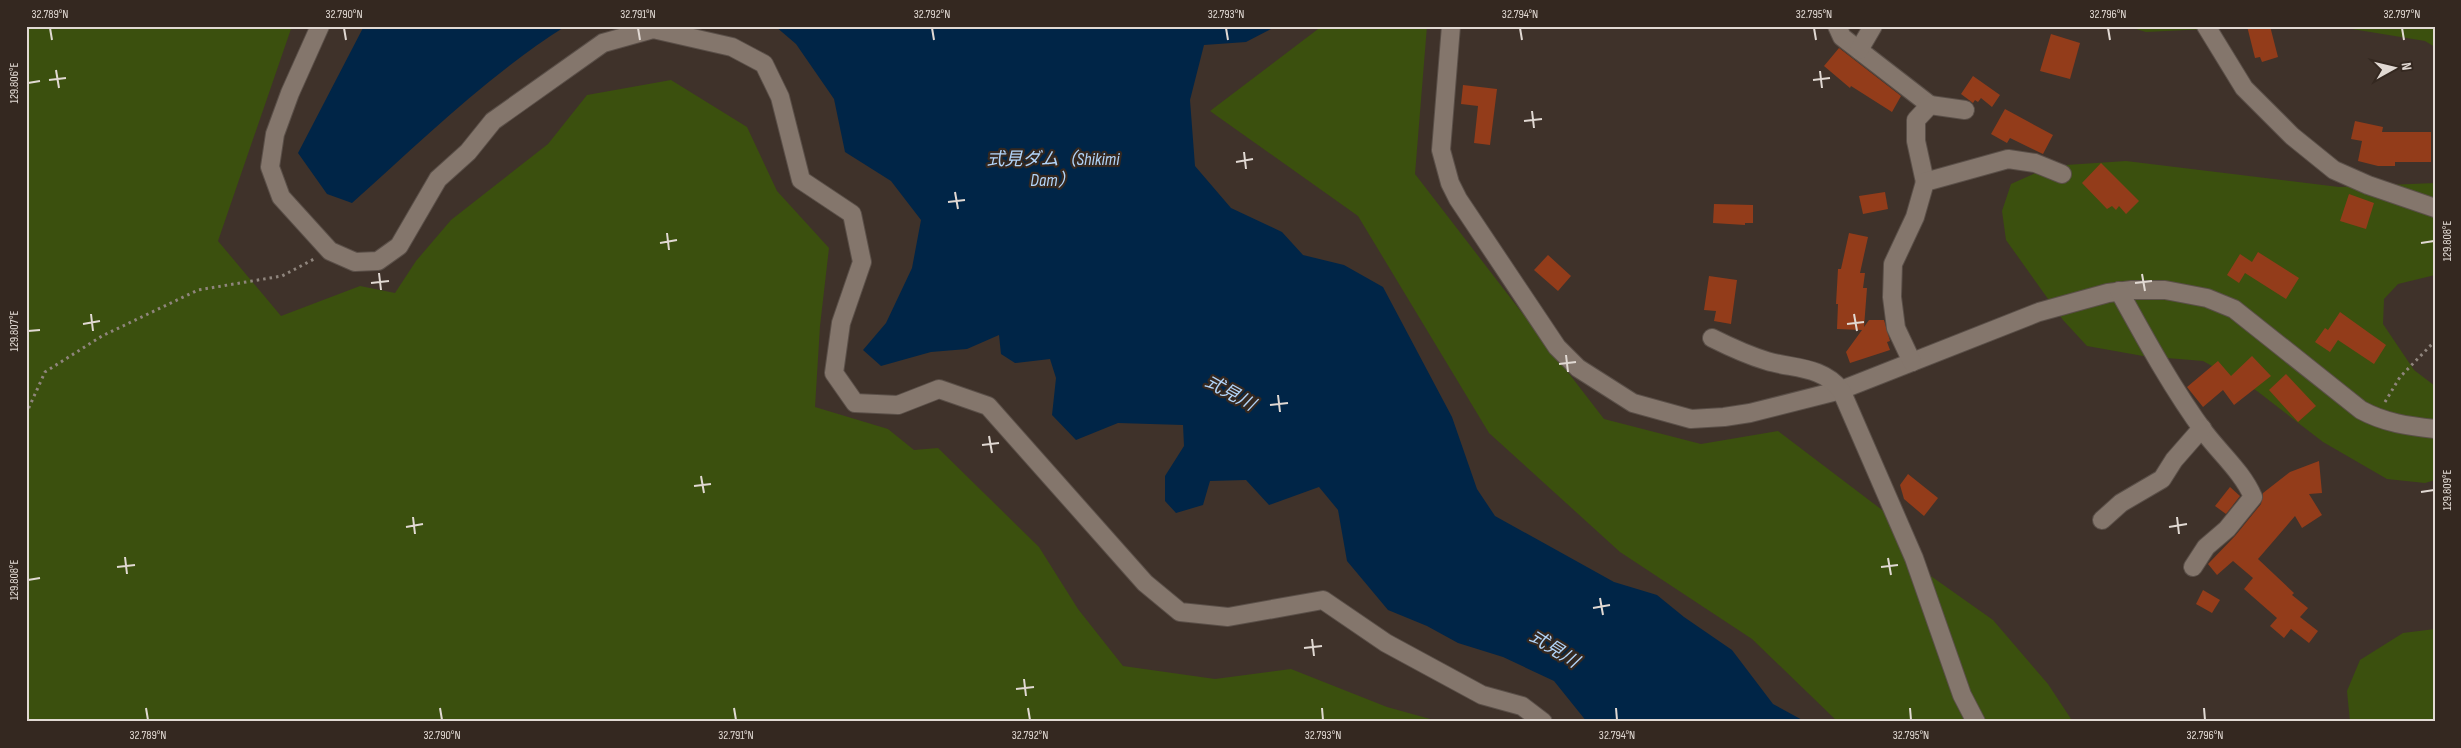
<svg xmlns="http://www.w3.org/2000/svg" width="2461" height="748" viewBox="0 0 2461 748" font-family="'Sofia Sans Condensed','Noto Sans JP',sans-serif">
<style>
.green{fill:#3b500e}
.water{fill:#002547}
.building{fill:#933c1a}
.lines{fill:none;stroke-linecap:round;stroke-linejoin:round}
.minor-casing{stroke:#5a4f48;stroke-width:20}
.path{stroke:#8f857d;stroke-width:3;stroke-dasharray:2.5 4;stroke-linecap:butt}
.minor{stroke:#84766c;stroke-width:18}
.ticks{fill:none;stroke:#e1d9d3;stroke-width:2}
.labels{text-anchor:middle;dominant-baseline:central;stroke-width:4.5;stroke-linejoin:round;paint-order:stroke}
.water-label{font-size:18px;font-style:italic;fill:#b2d4f8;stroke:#342820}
.neatline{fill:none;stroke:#e1d9d3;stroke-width:2}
.ticks-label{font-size:12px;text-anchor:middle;fill:#e1d9d3}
</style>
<rect width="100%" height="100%" fill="#3f322a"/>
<!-- green -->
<g class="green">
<polygon points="26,26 292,26 218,241 281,316 360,286 395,293 416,261 451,220 548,144 587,95 671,80 747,127 777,191 829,248 820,326 815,407 888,429 914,450 938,448 1039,547 1078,609 1123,666 1215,679 1291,669 1387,707 1441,722 26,722"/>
<polygon points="1322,26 1427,26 1415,174 1604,419 1701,444 1778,431 1890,516 1928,574 1993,620 2048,684 2073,722 1838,722 1752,639 1620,552 1489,433 1358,216 1210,111"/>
<polygon points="2126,26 2435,26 2435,47 2425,41 2352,29 2247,27 2146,32"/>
<polygon points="2126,161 2339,187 2435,183 2435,275 2398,284 2384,299 2383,324 2414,370 2435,386 2435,480 2425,483 2387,479 2323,442 2257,391 2203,361 2143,356 2087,346 2063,320 2006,240 2002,211 2011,184 2051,166"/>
<polygon points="2435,629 2435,722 2350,722 2347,691 2360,660 2403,633"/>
</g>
<!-- water -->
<g class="water">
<path d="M 364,26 L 566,26 C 488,75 420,142 352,203 L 327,194 L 298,153 Z"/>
<polygon points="775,26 1277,26 1246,42 1204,45 1190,100 1195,166 1231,208 1282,232 1303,255 1344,265 1383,287 1452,417 1477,489 1495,516 1614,582 1657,595 1684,617 1732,650 1773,704 1806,722 1587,722 1554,681 1503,657 1458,643 1427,626 1388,610 1347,561 1338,510 1319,487 1269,505 1246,480 1210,481 1203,505 1176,513 1165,501 1165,476 1184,446 1183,425 1118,423 1076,440 1052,415 1056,378 1050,359 1015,363 1001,354 999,335 967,349 931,352 881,366 863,350 886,323 912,268 921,220 891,181 845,152 834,99 796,44"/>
</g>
<!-- building -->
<g class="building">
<polygon points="2247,26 2270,26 2278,57 2262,62 2260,57 2255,58"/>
<polygon points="2051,34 2080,43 2070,79 2040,71"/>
<polygon points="1839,48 1901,96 1892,112 1851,86 1850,88 1824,66"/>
<polygon points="1973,76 2000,95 1992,107 1981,98 1978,102 1975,100 1973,103 1961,94"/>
<polygon points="1463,85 1497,89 1490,145 1474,143 1478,106 1461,104"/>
<polygon points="2005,109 2053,135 2043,154 2010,138 2007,143 1991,134"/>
<polygon points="2355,121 2383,127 2382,132 2431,132 2431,162 2395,162 2395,166 2378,166 2358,161 2362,141 2351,139"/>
<polygon points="2101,163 2139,201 2126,214 2119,206 2116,210 2112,206 2107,209 2082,183"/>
<polygon points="1885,192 1888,209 1863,214 1859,196"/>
<polygon points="2349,194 2374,203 2366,229 2340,221"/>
<polygon points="1714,204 1753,205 1753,223 1745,223 1745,225 1713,223"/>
<polygon points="1849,233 1868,237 1860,273 1865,273 1863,288 1867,288 1864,327 1869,320 1884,320 1890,341 1887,342 1890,350 1850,363 1846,352 1862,330 1837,329 1838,304 1836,304 1838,269 1841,269"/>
<polygon points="2258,252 2299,278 2286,299 2245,273 2239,283 2227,275 2240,254 2252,262"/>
<polygon points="1548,255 1571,276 1558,291 1534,270"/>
<polygon points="1709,276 1737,280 1731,324 1714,321 1716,311 1704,310"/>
<polygon points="2340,312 2386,345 2374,364 2338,340 2330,352 2315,342 2325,328 2328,330"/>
<polygon points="2252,356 2271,376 2234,405 2223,390 2203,407 2187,387 2218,361 2231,376"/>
<polygon points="2286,374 2316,406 2298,422 2269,390"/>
<polygon points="2319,461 2322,493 2309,494 2322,515 2302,528 2295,516 2258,559 2294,593 2292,595 2308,608 2300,617 2318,631 2309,643 2291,629 2284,638 2270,626 2277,618 2244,589 2253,578 2233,561 2217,575 2208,564 2235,536 2261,504 2263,493 2290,472"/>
<polygon points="1908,474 1938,498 1924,516 1904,499 1900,485"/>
<polygon points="2230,487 2240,496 2226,514 2215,506"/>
<polygon points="2203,590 2220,600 2212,613 2196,604"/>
</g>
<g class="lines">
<!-- minor casing -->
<g class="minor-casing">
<g id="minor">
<polyline points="320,26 290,93 275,134 270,167 281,197 330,251 355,262 378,261 399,246 438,179 468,152 493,121 603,43 653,29 732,47 764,64 780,97 801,180 852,214 862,262 841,323 834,373 855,403 898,405 939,389 988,406 1145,583 1180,612 1228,617 1323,600 1386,643 1482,695 1522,706 1543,722"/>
<path d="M 1451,26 L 1441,150 L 1450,183 L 1458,199 L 1557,347 L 1578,368 L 1633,403 L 1691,419 L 1724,417 L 1750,413 L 1841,390 L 2039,312 L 2108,293 L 2132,290 L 2165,290 L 2207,298 L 2234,309 L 2361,410 C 2385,423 2408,426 2435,429"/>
<polyline points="1837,26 1842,37 1930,105"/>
<polyline points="2206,26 2244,88 2292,136 2334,170 2368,185 2435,208"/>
<polyline points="1859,50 1873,26"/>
<polyline points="1925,182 1916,141 1916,120 1930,105 1965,110"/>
<path d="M 2119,291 C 2146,340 2172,388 2205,433 C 2221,454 2243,473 2253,497 L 2227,529 L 2206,547 L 2193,567"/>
<path d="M 1712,338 C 1730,347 1747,355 1767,361 C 1794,369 1822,366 1841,390 L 1914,558 L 1962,695 L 1976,722"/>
<polyline points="1912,362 1896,328 1892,297 1893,264 1915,217 1925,182 2008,159 2035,163 2062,174"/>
<polyline points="2102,520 2121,503 2162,479 2174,460 2202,428"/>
</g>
</g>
<!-- path -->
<g class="path">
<polyline points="2385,402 2400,377 2435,341"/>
<polyline points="26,414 45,372 102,336 198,290 282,276 316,258"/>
</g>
<!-- minor -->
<use href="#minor" class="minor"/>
</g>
<!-- ticks -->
<path class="ticks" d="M 50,28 L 52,40M 344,28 L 346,40M 638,28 L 640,40M 932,28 L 934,40M 1226,28 L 1228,40M 1520,28 L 1522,40M 1814,28 L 1816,40M 2108,28 L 2110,40M 2402,28 L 2404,40M 56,70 L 59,88M 1820,71 L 1822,88M 49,80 L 66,78M 1813,80 L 1830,78M 28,83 L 40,81M 1532,111 L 1534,128M 1524,121 L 1542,119M 1244,152 L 1246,169M 1236,162 L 1253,159M 955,192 L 958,209M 948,202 L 965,200M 667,233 L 669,250M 660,243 L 677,240M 2421,243 L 2434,241M 379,273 L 381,290M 2142,274 L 2145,291M 371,283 L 389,281M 2135,283 L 2152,281M 91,314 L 93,331M 1854,314 L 1857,331M 83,324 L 100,321M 1847,324 L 1864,322M 28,331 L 40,330M 1566,355 L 1568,372M 1559,364 L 1576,362M 1278,395 L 1280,412M 1270,405 L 1288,403M 989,436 L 992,453M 982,445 L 999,443M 701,476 L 704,493M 694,486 L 711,484M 2421,492 L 2434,490M 413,517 L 415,534M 2177,517 L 2179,534M 406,527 L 423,524M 2169,527 L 2187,524M 125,557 L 127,574M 1888,558 L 1891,575M 117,567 L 135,565M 1881,567 L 1898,565M 28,580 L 40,578M 1600,598 L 1603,615M 1593,608 L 1610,605M 1312,639 L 1314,656M 1304,648 L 1322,646M 1024,679 L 1026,696M 1016,689 L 1034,687M 146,708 L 148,720M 440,708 L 442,720M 734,708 L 736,720M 1028,708 L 1030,720M 1322,708 L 1323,720M 1616,708 L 1617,720M 1910,708 L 1911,720M 2204,708 L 2205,720"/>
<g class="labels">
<!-- water labels -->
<g class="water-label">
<text x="1053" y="159">式見ダム（Shikimi<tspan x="1053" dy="21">Dam）</tspan></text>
<text transform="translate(1230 393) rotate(29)">式見川</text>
<text transform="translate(1554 649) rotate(32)">式見川</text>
</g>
</g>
<!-- border -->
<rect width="2461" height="748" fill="none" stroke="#342820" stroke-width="55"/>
<!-- north arrow -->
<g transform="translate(2394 68) rotate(82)" stroke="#342820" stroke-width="4" paint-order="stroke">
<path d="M0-4L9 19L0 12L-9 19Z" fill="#e1d9d3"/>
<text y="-8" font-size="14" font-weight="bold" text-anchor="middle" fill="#e1d9d3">N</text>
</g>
<rect x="28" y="28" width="2406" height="692" class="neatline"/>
<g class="ticks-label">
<text x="50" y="18">32.789°N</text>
<text x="344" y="18">32.790°N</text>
<text x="638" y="18">32.791°N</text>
<text x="932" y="18">32.792°N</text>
<text x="1226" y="18">32.793°N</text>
<text x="1520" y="18">32.794°N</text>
<text x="1814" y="18">32.795°N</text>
<text x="2108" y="18">32.796°N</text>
<text x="2402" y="18">32.797°N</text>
<text transform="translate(14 83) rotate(-90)" y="4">129.806°E</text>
<text transform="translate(2447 241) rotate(-90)" y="4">129.808°E</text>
<text transform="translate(14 331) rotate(-90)" y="4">129.807°E</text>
<text transform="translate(2447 490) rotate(-90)" y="4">129.809°E</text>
<text transform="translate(14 580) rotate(-90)" y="4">129.808°E</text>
<text x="148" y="739">32.789°N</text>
<text x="442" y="739">32.790°N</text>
<text x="736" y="739">32.791°N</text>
<text x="1030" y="739">32.792°N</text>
<text x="1323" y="739">32.793°N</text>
<text x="1617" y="739">32.794°N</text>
<text x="1911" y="739">32.795°N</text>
<text x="2205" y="739">32.796°N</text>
</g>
</svg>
